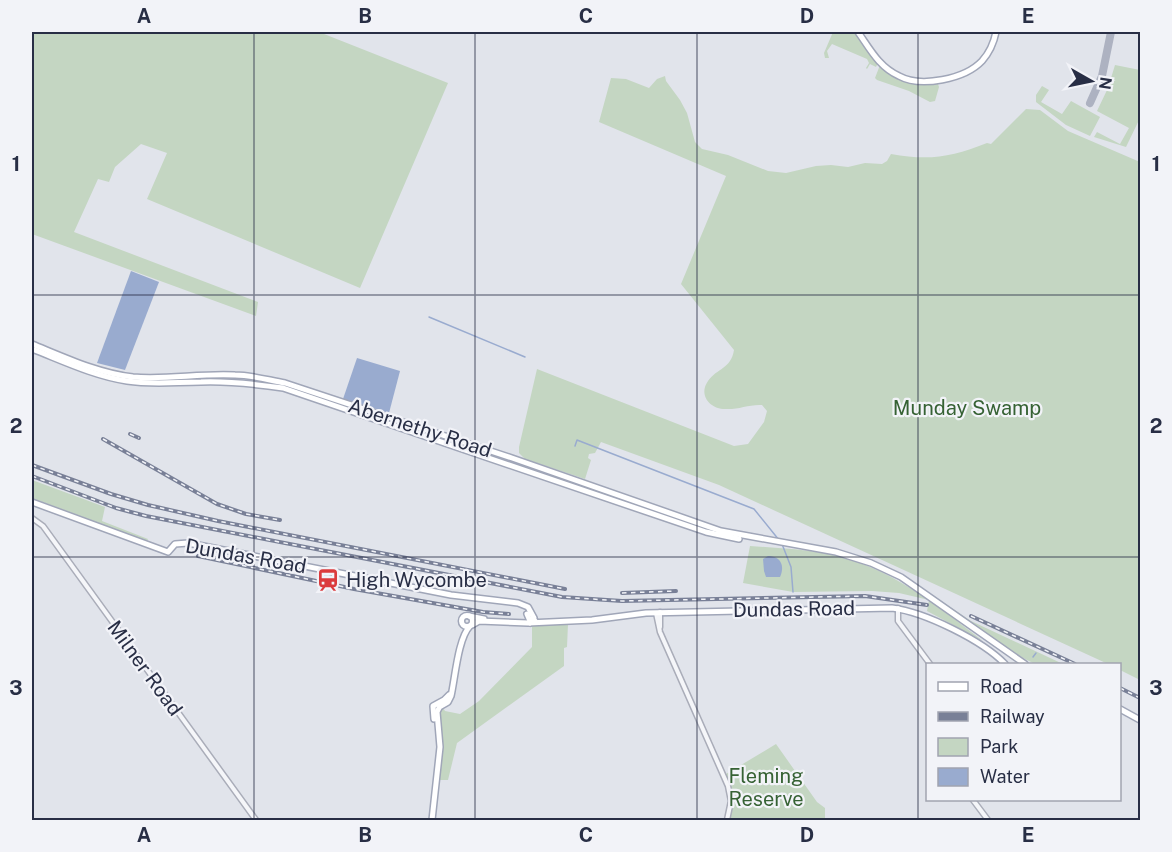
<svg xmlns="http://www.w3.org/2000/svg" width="1172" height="852" viewBox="0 0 1172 852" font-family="'Public Sans',sans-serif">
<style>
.green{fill:#c4d6c2}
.water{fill:#99abcf}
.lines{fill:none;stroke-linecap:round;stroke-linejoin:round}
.stream{stroke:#99abcf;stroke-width:1.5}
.taxiway{stroke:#adb2c1;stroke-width:8}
.minor-casing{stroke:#aaadb9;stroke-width:7}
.major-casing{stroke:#a0a6b8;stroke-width:8}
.minor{stroke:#f5f6f9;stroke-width:4}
.major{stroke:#fff;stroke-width:5}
.rail-casing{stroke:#798097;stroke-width:4}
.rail{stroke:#f2f3f8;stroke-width:1.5;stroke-dasharray:4.5;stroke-linecap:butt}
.grid{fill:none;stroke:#282e45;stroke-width:1.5;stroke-opacity:0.55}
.labels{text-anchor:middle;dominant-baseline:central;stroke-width:4.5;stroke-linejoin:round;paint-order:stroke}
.park-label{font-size:20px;fill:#366234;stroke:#f2f3f8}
.street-label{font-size:20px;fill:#282e45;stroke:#f2f3f8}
.poi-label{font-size:20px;fill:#282e45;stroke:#f2f3f8;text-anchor:start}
.neatline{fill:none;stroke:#282e45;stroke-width:2}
.grid-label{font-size:20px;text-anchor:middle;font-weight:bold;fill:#282e45}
</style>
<rect width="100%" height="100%" fill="#e1e4eb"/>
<!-- green -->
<g class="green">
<polygon points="32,32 319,32 448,83 360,288 147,199 167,153 141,144 115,167 109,182 98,179 74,232 258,302 256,316 32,234"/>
<polygon points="833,32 857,32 878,63 876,67 870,64 867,69 866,68 869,63 867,59 832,44 827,51 829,58 825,58 824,53"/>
<polygon points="880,65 889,73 938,84 939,87 935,101 930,102 909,91 877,80 875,78"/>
<polygon points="1115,65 1140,70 1140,118 1126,147 1094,137 1097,132 1120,144 1129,128 1097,111 1108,88"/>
<path d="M 665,76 L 666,81 L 680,100 L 687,113 L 695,142 L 702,149 L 728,155 L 768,171 L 786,173 L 816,166 L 831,165 L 848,167 L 865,163 L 882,164 L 887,161 L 891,154 C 929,161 952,157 987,143 L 991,144 L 1026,109 L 1040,110 L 1068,131 L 1140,162 L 1140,680 L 1120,670 L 1120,664 L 1108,664 L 719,485 L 601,442 L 595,453 L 589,454 L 588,458 L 591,460 L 585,479 L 525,459 L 519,453 L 519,447 L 537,369 L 734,446 L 748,444 L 764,422 L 767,411 L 762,405 C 749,404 738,410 725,409 C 710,409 698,395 708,381 C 717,368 731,369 734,350 L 681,284 L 726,176 L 599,122 L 611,78 L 626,79 L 649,88 L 657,79 Z"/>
<polygon points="1042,86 1049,90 1041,102 1062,114 1071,101 1100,117 1090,136 1066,125 1036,102 1036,95"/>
<polygon points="32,480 105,507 102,521 148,539 147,541 32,498"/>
<path d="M 750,546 C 776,548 802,549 828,554 C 889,566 935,604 983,641 L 927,611 L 929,600 L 899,593 L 872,591 L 793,592 L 743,583 Z"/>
<polygon points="925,590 971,621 1063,664 1035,664 1025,659 989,637"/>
<polygon points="532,624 568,624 567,647 564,648 564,666 457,743 448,780 439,780 442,735 440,710 443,708 445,711 460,714 479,701 532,647"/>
<polygon points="776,744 817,802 825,808 825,820 730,820 731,816 729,815 730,811 732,812 733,802 726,774"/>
</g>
<!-- water -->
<g class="water">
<polygon points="131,271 159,282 125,370 97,363"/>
<polygon points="357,358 400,371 389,413 343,399"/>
<path d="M 768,556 C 781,556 785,566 780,577 L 766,577 L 764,571 L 763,559 Z"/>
</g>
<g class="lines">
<!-- stream -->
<g class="stream">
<polyline points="429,317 525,357"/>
<polyline points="575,446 577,440 754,509 779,540"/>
<polyline points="782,544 791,567 793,592"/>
<polyline points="1033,657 1036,653"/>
</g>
<!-- taxiway -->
<polyline class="taxiway" points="1090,103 1102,76 1111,32"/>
<!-- minor casing -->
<g class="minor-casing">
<g id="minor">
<polyline points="32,518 43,526 256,820"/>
<polyline points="898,608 898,621 930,664"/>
<polyline points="660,612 660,627"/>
<polyline points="656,613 660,632 728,786 731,801 727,820"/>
<polyline points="973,800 988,820"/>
</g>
</g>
<!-- major casing -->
<g class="major-casing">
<g id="major">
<path d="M 858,32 C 870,49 879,67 899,76 C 921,88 965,79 982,61 C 990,52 994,42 996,32"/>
<path d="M 32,344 C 64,357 98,373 133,377 C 167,380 200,373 235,375 C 251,375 268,380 285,383 L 512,458 L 721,531 L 836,552 L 871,563 L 901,577 L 921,591 L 1025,664"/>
<path d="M 32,349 C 63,361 94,376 127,381 C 152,385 176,382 201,382 C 228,381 255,384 283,388 L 706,532 L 739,539"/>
<polyline points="32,502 168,552 175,544 188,543 451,595 518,603 528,607 534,618 530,623"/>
<polyline points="527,614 530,621 535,621"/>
<circle cx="467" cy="621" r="5.5"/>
<polyline points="469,616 484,619"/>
<path d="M 472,625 L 479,621 L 528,623 L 592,620 L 646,613 L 892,608 C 925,612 983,641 1005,664"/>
<path d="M 441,706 L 448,702 L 451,696 C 455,679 458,638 470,626"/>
<polyline points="1120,709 1140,720"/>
<polyline points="434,719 433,706 444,700 449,695"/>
<polyline points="432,820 440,747 437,712 440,706"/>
</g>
</g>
<!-- minor -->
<use href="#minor" class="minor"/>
<!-- major -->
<use href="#major" class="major"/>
<!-- rail casing -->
<g class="rail-casing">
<g id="rail">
<polyline points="130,434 139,438"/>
<polyline points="103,439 217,504 246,514 280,520"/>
<polyline points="32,465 111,494 148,505 218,521 565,589"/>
<polyline points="32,476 116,508 146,516 562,597 622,601 865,596 927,605"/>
<polyline points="198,556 354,589 483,612 509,614"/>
<polyline points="622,593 676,591"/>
<polyline points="971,616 1075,664"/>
<polyline points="1120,688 1140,698"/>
</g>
</g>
<!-- rail -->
<use href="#rail" class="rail"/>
</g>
<!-- grid -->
<path class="grid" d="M 254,32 L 254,820M 475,32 L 475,820M 697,32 L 697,820M 918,32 L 918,820M 32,295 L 1140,295M 32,557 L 1140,557"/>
<!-- icons -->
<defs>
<g id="station-bare" transform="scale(1.8)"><path d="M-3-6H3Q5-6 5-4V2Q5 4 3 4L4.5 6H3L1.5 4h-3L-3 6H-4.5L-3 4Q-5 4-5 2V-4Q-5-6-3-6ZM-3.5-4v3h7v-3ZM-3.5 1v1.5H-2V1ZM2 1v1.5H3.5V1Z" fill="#db3b3d" stroke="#f2f3f8" stroke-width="2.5" paint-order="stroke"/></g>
</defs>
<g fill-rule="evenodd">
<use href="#station-bare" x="328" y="580"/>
</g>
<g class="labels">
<!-- park labels -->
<g class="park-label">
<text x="967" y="408">Munday Swamp</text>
<text x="766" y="776">Fleming<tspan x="766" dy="23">Reserve</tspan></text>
</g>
<!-- street labels -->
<g class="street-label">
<text transform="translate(420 428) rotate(18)">Abernethy Road</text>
<text transform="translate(246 556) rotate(10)">Dundas Road</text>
<text transform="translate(794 609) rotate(-1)">Dundas Road</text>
<text transform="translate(145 668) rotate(54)">Milner Road</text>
</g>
<!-- poi labels -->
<g class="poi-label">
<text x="346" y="580">High Wycombe</text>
</g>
</g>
<!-- border -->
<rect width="1172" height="852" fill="none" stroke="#f2f3f8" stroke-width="66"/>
<!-- legend -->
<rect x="926" y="663" width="195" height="138" fill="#f2f3f8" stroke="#a1a4b0" stroke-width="1.5"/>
<rect x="938" y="682" width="30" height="9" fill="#ffffff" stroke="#a1a4b0" stroke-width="1.5"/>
<text x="980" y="693" font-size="18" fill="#282e45">Road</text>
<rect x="938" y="712" width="30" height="9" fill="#798097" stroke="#a1a4b0" stroke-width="1.5"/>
<text x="980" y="723" font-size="18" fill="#282e45">Railway</text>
<rect x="938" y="738" width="30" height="18" fill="#c4d6c2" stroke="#a1a4b0" stroke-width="1.5"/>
<text x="980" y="753" font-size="18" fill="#282e45">Park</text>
<rect x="938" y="768" width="30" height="18" fill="#99abcf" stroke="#a1a4b0" stroke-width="1.5"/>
<text x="980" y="783" font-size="18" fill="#282e45">Water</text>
<!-- north arrow -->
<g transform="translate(1091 81) rotate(99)" stroke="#f2f3f8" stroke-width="4.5" paint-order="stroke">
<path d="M0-4.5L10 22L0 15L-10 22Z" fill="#282e45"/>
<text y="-9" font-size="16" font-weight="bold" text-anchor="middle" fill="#282e45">N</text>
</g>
<rect x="33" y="33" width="1106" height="786" class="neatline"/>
<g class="grid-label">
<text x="144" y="23">A</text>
<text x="365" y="23">B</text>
<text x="586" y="23">C</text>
<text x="807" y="23">D</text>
<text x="1028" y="23">E</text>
<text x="16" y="171">1</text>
<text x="1156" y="171">1</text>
<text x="16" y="433">2</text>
<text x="1156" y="433">2</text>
<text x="16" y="695">3</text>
<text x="1156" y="695">3</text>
<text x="144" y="842">A</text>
<text x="365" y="842">B</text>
<text x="586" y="842">C</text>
<text x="807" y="842">D</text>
<text x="1028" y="842">E</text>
</g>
</svg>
